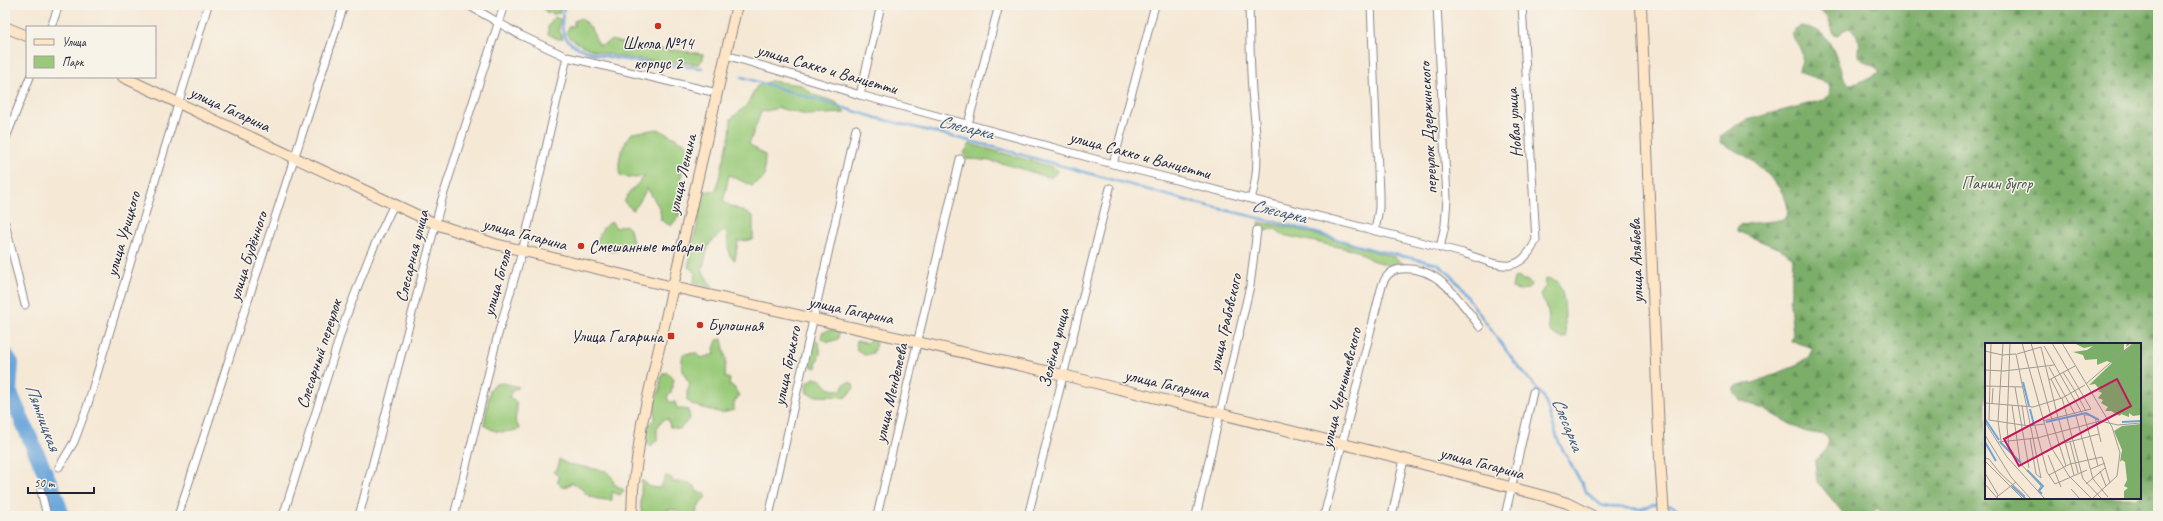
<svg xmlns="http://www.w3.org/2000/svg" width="2163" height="521" viewBox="0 0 2163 521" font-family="Caveat,sans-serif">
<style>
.green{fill:#9aca79;stroke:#5e765a}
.forest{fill:url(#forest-firs);stroke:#4e6852;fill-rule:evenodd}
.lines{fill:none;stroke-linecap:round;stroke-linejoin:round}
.stream{stroke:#6aa6db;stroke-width:2.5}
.river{stroke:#6aa6db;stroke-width:16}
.minor-casing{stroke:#8c8588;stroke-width:9}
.secondary-casing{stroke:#8c8588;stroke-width:12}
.minor{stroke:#fff;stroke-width:7}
.secondary{stroke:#fde5c5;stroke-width:10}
.poi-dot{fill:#c8321e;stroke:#f7f3e8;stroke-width:1.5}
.labels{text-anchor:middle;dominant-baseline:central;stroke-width:3;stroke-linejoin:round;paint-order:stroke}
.poi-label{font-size:17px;fill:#22223b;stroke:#f7f3e8;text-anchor:start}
.street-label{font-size:17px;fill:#22223b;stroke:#f7f3e8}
.park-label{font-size:17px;fill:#46544e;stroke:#f7f3e8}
.water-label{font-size:18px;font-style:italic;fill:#3f577b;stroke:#f7f3e8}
.inset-river{fill:none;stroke:#6aa6db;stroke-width:2}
.inset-road{fill:none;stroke:#a19997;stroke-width:1}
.view{fill:#c2185b;fill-opacity:0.15;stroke:#c2185b;stroke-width:2}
.inset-edge{fill:none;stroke:#22223b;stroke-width:2}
</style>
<defs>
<pattern id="forest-firs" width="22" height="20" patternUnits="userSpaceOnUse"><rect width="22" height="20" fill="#7bae69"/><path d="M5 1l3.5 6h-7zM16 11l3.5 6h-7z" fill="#648d58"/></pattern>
</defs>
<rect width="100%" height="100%" fill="#f7f3e8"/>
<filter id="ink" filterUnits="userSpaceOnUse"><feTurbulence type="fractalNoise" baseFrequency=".025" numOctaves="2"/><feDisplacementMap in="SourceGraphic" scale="8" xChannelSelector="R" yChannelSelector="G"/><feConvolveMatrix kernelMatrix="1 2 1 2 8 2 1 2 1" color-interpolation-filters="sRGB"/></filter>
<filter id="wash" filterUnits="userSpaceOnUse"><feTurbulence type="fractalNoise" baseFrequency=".012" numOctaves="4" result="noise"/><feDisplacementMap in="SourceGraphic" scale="16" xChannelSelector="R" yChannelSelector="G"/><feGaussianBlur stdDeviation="0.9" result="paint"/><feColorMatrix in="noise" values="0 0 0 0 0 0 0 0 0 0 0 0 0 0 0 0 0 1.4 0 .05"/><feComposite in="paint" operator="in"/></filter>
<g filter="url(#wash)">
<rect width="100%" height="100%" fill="#f5e8d5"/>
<!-- green -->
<g class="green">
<polygon points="544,5 561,5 560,12 555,14 547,13 543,8"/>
<polygon points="554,17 560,19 559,30 563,39 558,39 548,34 548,27"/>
<path d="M 581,18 L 590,27 L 599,45 L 606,44 L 611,40 C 642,49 672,49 703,54 L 703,59 L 699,64 L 694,64 C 662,61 585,60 566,33 L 569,27 L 574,26 L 574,21 Z"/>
<polygon points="771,81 801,85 814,95 836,102 845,113 806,115 779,108 761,112 749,144 765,155 764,178 752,186 729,175 723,202 753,216 753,240 738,241 735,260 729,255 727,233 724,230 709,244 702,271 713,288 694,284 695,272 688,267 704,192 716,190 730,135 731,119 747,105 757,86"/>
<path d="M 658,129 L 688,145 L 680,182 L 679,216 L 671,226 L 661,220 L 660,209 L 647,188 L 639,203 L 633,210 L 624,202 L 629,193 L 645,176 L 636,178 L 620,176 C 617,159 621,147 632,133 Z"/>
<path d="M 970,144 L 1053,167 L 1058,171 L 1052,177 L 1047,177 C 1020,168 994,159 966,159 L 964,153 Z"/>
<path d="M 612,222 L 616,228 L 625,225 L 630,229 L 633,243 L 629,246 L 624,246 C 616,255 605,250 597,245 C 598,235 602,226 612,222 Z"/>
<polygon points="1259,222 1293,228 1394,257 1404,264 1393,267 1371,260 1357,251 1283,235 1274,228 1265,231 1260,227"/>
<polygon points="1518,277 1522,280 1528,280 1531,285 1528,289 1519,290 1512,288 1514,278"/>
<path d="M 1547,278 L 1557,281 C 1568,299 1563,317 1566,337 L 1562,338 C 1541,331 1552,323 1547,307 C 1545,303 1542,299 1540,296 L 1542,291 L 1546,286 L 1544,282 Z"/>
<polygon points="830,330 839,331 838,339 829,342 821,338 822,333"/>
<polygon points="872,337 876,344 873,353 865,355 857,351 856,341 867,343"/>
<path d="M 722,339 L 726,360 L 725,377 L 730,379 L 729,385 L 734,387 L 739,396 L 734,402 L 734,410 L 722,413 L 693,405 L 687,400 L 687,392 L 690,384 C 683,374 680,366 683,354 L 697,353 L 701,358 L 715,354 L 714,349 L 717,340 Z"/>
<path d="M 811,339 L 816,339 C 821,346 822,355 816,362 L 817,368 L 812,367 L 809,363 Z"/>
<path d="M 663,373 L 668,373 L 674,379 L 671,393 L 667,396 L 669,402 L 675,402 L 677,408 L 688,410 L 690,418 L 680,429 L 670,427 L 668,419 L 663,420 L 657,428 L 657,440 L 651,446 L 646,443 L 647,426 L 655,419 C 655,408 654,399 660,390 L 660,382 Z"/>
<path d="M 814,378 L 822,380 C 827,389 831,390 841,390 L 844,384 L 849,382 L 853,384 L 854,388 L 845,398 C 832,394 817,399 807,393 L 806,384 Z"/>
<path d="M 503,383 L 519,387 L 512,391 L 509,397 L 516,402 L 517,409 L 515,421 L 520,429 C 506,433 496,434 484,425 L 490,390 L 495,384 Z"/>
<path d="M 559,459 L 567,464 L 606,471 L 612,477 L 614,484 L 624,490 L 620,495 L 612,492 L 612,500 C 600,500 587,499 581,487 L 572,483 L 563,488 L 558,483 L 558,475 L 553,472 L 558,468 Z"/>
<path d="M 666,476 L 672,478 L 672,482 L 682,482 L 695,486 L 697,492 L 704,493 L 707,496 L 700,503 L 695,516 L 684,516 C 677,508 670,509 661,512 L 665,516 L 642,516 C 640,511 641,485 642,480 L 650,487 L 660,488 Z"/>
</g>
<!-- forest -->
<path class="forest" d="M 1818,5 L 2158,5 L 2158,516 L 1883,516 L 1878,508 L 1869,516 L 1855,516 L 1843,513 L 1817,481 L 1815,461 L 1826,450 L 1829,440 L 1825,435 L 1805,432 L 1763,409 L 1740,400 L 1734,394 L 1734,388 L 1738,385 L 1753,383 L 1793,367 L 1808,358 L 1813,348 L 1791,341 L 1793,335 L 1790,305 L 1793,258 L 1784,251 L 1737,231 L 1737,227 C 1753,220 1770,224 1786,218 C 1796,198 1763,168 1747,157 C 1739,151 1729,148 1720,142 L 1721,135 L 1746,120 L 1823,100 L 1829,95 L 1830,87 L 1822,80 L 1799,72 C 1799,67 1801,65 1802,60 C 1804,51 1796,43 1792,35 L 1794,29 L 1800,26 C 1832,28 1834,55 1845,80 L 1849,84 L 1858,83 L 1880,72 C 1875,65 1865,63 1858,56 C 1858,46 1861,34 1850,28 L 1844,30 L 1839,35 L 1834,34 L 1828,19 L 1819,9 ZM 1986,344 L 2140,344 L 2140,498 L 1986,498 Z"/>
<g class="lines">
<!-- stream -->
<g class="stream">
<path d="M 565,5 C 562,15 560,29 566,38 C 583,62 672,64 702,68"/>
<polyline points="742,77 877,118 990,146 1192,202 1292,226 1371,249 1438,264 1453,277 1513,360 1544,397 1559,443 1587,493 1601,505 1609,507 1641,509 1653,505 1661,505"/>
<polyline points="1666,505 1673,506 1688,516"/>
</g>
<!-- river -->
<polyline class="river" points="5,354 11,363 9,391 55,495 62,516"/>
</g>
</g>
<g filter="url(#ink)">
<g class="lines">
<!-- minor casing -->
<g class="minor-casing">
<g id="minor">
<polyline points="468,5 520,35 567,57 717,93"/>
<path d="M 1249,5 C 1250,34 1250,63 1252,91 C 1255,127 1262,164 1251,199"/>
<polyline points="1371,5 1379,194 1379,208 1375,231"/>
<polyline points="1437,5 1447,199 1445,225 1440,248"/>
<polyline points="51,27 59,5"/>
<path d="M 726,55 L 860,95 L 1113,164 L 1463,253 C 1495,263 1518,280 1536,240 L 1522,5"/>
<polyline points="860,95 881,5"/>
<polyline points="968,124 999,5"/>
<polyline points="5,140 30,77"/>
<polyline points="1113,164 1155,5"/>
<polyline points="5,223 25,305"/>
<polyline points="59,467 74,442 87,407 208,5"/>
<polyline points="41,491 47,516"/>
<polyline points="178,516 344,5"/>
<polyline points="283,516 346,317 370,255 394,204"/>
<polyline points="359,516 442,199 504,5"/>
<polyline points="454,516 497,338 522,252 567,57"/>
<polyline points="769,516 856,129"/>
<polyline points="877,516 960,159"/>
<polyline points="1028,516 1110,188"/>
<polyline points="1196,516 1250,286 1257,230"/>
<path d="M 1324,516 L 1381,289 C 1384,278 1389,270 1401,269 C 1439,265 1460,301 1480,327"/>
<polyline points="1392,516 1404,459"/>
<polyline points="1505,516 1533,392"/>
</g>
</g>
<!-- secondary casing -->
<g class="secondary-casing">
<g id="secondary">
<polyline points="1641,5 1660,458 1664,516"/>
<polyline points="5,27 27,36"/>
<polyline points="123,77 436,224 495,244 673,287 1063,375 1404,459 1551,498 1567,503 1593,516"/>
<polyline points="632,516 633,489 642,423 737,5"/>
</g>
</g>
<!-- minor -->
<use href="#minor" class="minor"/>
<!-- secondary -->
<use href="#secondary" class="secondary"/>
</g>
</g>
<!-- markers -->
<g class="poi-dot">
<circle cx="658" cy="26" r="4"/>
<circle cx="581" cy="246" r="4"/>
<circle cx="700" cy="325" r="4"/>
<rect x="667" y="332" width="8" height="8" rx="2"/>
</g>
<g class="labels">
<!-- poi labels -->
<g class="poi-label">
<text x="658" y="43" text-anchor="middle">Школа №14<tspan x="658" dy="20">корпус 2</tspan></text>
<text x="589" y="246">Смешанные товары</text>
<text x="708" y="325">Булошная</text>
<text x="663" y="336" text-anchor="end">Улица Гагарина</text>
</g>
<!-- street labels -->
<g class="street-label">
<text transform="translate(827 69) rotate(16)">улица Сакко и Ванцетти</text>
<text transform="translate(230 109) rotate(25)">улица Гагарина</text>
<text transform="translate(1514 123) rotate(-94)">Новая улица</text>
<text transform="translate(1428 128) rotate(-93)">переулок Дзержинского</text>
<text transform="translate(1140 155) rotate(15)">улица Сакко и Ванцетти</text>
<text transform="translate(682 174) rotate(-77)">улица Ленина</text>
<text transform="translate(123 234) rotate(-74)">улица Урицкого</text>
<text transform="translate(525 234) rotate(15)">улица Гагарина</text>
<text transform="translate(248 256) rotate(-72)">улица Будённого</text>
<text transform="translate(412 256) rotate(-76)">Слесарная улица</text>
<text transform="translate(1636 261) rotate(-92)">улица Алябьева</text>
<text transform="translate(497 283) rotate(-74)">улица Гоголя</text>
<text transform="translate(851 310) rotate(12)">улица Гагарина</text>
<text transform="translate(1225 323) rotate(-77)">улица Грабовского</text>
<text transform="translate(1054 348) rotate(-76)">Зелёная улица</text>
<text transform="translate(319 354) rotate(-72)">Слесарный переулок</text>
<text transform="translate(787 366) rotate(-78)">улица Горького</text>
<text transform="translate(1167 384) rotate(13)">улица Гагарина</text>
<text transform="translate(1341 388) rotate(-76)">улица Чернышевского</text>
<text transform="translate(891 393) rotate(-77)">улица Менделеева</text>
<text transform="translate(1482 463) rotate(15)">улица Гагарина</text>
</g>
<!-- park labels -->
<g class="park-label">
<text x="1997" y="183">Панин бугор</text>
</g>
<!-- water labels -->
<g class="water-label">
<text transform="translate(966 127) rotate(14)">Слесарка</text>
<text transform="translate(1279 211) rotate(14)">Слесарка</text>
<text transform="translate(43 417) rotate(69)">Пятницкая</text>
<text transform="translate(1568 424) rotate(68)">Слесарка</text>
</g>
</g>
<!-- overview -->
<g transform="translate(1985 343)">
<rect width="156" height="156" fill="#f5e8d5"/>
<path d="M 89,0 L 146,0 L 141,4 L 142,0 L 139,1 L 139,8 L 149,0 L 156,0 L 156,72 L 148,73 L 144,70 L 144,74 L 136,71 L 135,73 L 126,68 L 120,68 L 123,64 L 116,60 L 118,57 L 113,55 L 117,50 L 113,48 L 115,47 L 110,41 L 104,42 L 127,20 L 122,18 L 112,22 L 112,16 L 100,17 L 98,12 L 88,9 L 102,7 L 108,3 L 99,5 ZM 156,81 L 156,156 L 139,156 L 139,148 L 143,145 L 139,143 L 142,137 L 140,119 L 137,117 L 135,119 L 137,107 L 129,88 L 137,83 Z" fill="#7bae69"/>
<path class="inset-river" d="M 38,39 L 44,63M 45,66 L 49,82M 0,76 L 14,97M 61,79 L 101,70 L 114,77M 137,79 L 156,78M 0,99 L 11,118M 15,99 L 36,120M 42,127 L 58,143 L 54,148 L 57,151M 27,143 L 40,155"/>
<path class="inset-road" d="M 6,0 L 4,77 L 44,83 L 59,81M 25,0 L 22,84 L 24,104 L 29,111M 37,0 L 66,104 L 84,133 L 107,156 L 132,133 L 135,110 L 127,84 L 77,0M 46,0 L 67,77M 59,3 L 97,70M 56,4 L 73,75M 0,8 L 17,12 L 31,11M 31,11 L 56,135 L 51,131 L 45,95M 32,11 L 56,4M 64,24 L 90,71M 0,27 L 19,28 L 69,22M 78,29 L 90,48M 66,36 L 76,56M 64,37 L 90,23M 101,41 L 148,0M 0,43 L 38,44M 30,44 L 44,125M 90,48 L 101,68M 77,55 L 82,73M 0,60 L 48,64 L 77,55 L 100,42M 7,61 L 8,45M 27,62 L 35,118M 37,62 L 40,83M 105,72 L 99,72 L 113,123M 91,73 L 108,136 L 123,154M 110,74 L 116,99M 82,75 L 98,136 L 117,156M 74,77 L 89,132M 58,78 L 106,66 L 67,0M 0,79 L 22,114 L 60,156M 67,79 L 81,123M 50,83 L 62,129 L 70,141 L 102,127M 0,92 L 26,134 L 46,156M 16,98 L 13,78 L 18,0M 13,99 L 52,95 L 115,78 L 133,82 L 156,80M 85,99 L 93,130M 80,100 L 114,91M 63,112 L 76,144M 0,115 L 4,116 L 15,130 L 40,153M 0,118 L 38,156M 35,120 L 56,143 L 53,148M 106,126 L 120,120M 115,128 L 121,143M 0,130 L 13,152 L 12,155M 64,132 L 85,121 L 117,114 L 125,140M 0,141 L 13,156M 101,141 L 120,125M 86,146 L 95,156M 13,153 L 31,139"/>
<path class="view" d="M 132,36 L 146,63 L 34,123 L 19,96 Z"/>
<rect width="156" height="156" class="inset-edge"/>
</g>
<!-- margin -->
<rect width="2163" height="521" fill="none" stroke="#f7f3e8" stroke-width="20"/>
<!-- legend -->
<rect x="26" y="26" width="130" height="52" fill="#f7f3e8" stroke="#a29fa3"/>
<rect x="34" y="39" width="20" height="6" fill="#fde5c5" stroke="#a29fa3"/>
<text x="62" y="46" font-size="12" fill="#22223b">Улица</text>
<rect x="34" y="56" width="20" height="12" fill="#9aca79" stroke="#a29fa3"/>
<text x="62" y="66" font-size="12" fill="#22223b">Парк</text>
<!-- scale -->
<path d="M28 487v6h66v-6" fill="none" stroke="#22223b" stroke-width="2"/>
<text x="34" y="487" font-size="12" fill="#22223b" stroke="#f7f3e8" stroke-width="3" paint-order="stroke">50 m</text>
</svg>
